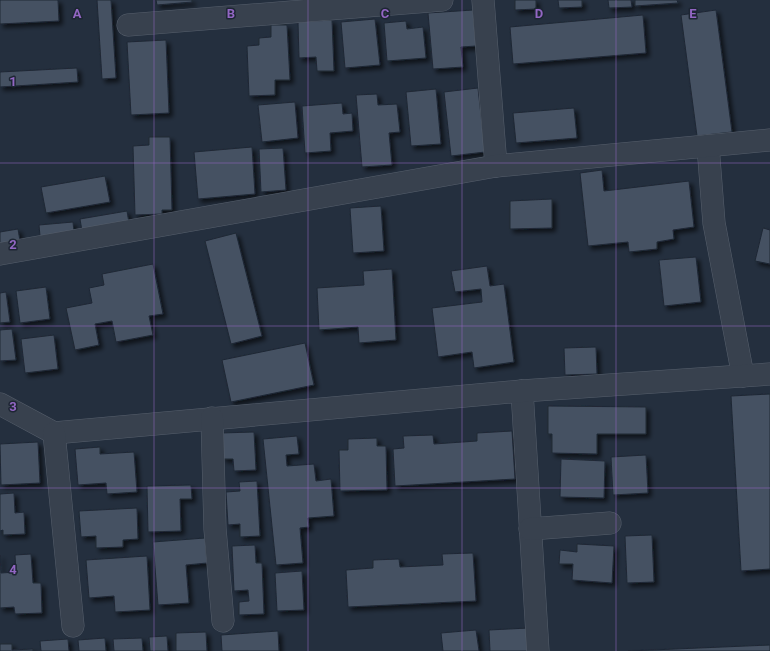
<svg xmlns="http://www.w3.org/2000/svg" width="770" height="651" viewBox="0 0 770 651" font-family="Roboto,sans-serif">
<style>
.building{fill:#455162;stroke:#1f2835;filter:url(#shadow)}
.lines{fill:none;stroke-linecap:round;stroke-linejoin:round}
.minor-casing{stroke:#565f6c;stroke-width:23}
.minor{stroke:#38414e;stroke-width:22}
.grid{fill:none;stroke:#9266c3;stroke-width:1;stroke-opacity:0.55}
.grid-label{font-size:13px;text-anchor:middle;font-weight:bold;fill:#9266c3;stroke:#1d2633;stroke-width:3;stroke-linejoin:round;paint-order:stroke}
</style>
<defs>
<filter id="shadow"><feDropShadow dx="3.5" dy="3.5" stdDeviation="2" flood-color="#0009"/></filter>
</defs>
<rect width="100%" height="100%" fill="#242f3e"/>
<!-- building -->
<g class="building">
<polygon points="0,0 58,0 59,21 0,24"/>
<polygon points="97,0 111,0 116,78 102,79"/>
<polygon points="156,0 192,0 192,2 157,5"/>
<polygon points="515,0 536,0 536,9 515,10"/>
<polygon points="558,0 582,0 582,7 559,8"/>
<polygon points="608,0 631,0 632,7 609,8"/>
<polygon points="635,0 677,0 678,3 635,6"/>
<polygon points="473,10 476,46 461,47 463,67 433,69 428,13"/>
<polygon points="716,10 732,132 697,136 681,15"/>
<polygon points="643,15 646,53 513,64 510,27"/>
<polygon points="375,19 380,65 345,68 341,22"/>
<polygon points="332,20 334,71 317,71 316,57 299,58 298,22"/>
<polygon points="406,21 407,29 423,27 426,58 387,61 384,23"/>
<polygon points="271,25 287,25 290,80 275,80 275,95 249,96 247,46 259,45 259,38 271,37"/>
<polygon points="166,40 169,113 131,115 127,42"/>
<polygon points="77,68 78,82 0,87 0,72"/>
<polygon points="478,88 485,152 451,156 444,92"/>
<polygon points="436,89 441,144 411,146 406,92"/>
<polygon points="377,94 378,105 397,104 400,132 389,133 392,165 362,167 356,95"/>
<polygon points="295,102 298,138 262,142 258,105"/>
<polygon points="342,103 343,114 352,113 353,131 330,133 331,151 305,153 302,106"/>
<polygon points="574,108 577,138 516,143 513,113"/>
<polygon points="149,137 170,137 172,210 162,210 162,214 135,215 133,146 149,145"/>
<polygon points="252,147 255,194 198,199 194,152"/>
<polygon points="283,148 286,190 261,192 259,149"/>
<polygon points="602,170 604,191 689,181 694,227 673,230 674,239 657,242 657,249 629,252 628,242 588,246 580,173"/>
<polygon points="105,176 110,202 46,213 41,187"/>
<polygon points="552,199 552,228 510,229 510,201"/>
<polygon points="381,206 384,251 353,253 350,208"/>
<polygon points="127,211 129,223 82,231 80,219"/>
<polygon points="73,222 74,232 40,236 39,225"/>
<polygon points="763,228 770,230 770,264 755,261"/>
<polygon points="18,229 20,241 0,244 0,232"/>
<polygon points="236,233 262,336 231,344 205,241"/>
<polygon points="696,257 701,302 664,306 659,260"/>
<polygon points="153,264 163,314 149,316 153,335 116,342 112,321 95,324 99,345 75,350 66,308 92,303 89,288 104,285 102,274"/>
<polygon points="487,266 490,286 504,284 514,362 474,368 472,352 438,357 432,308 482,302 481,289 455,292 451,271"/>
<polygon points="392,269 396,340 359,343 358,327 319,330 317,288 364,285 363,271"/>
<polygon points="46,287 50,319 20,323 16,291"/>
<polygon points="6,292 10,322 0,323 0,293"/>
<polygon points="12,329 16,360 0,361 0,330"/>
<polygon points="54,335 58,369 25,373 21,339"/>
<polygon points="305,343 314,385 231,402 222,360"/>
<polygon points="596,347 597,374 565,375 564,348"/>
<polygon points="770,394 770,569 741,571 731,396"/>
<polygon points="548,406 646,407 646,434 597,434 597,454 552,453 552,434 548,434"/>
<polygon points="512,431 515,479 395,486 393,449 404,448 403,436 433,435 434,444 477,441 477,433"/>
<polygon points="254,432 256,470 234,471 233,459 223,459 221,433"/>
<polygon points="297,436 299,454 286,455 287,466 314,464 316,481 331,479 334,516 308,518 309,527 300,528 303,563 276,565 263,439"/>
<polygon points="377,438 377,446 386,446 387,490 340,491 339,450 348,450 348,439"/>
<polygon points="38,442 40,483 1,485 0,444"/>
<polygon points="100,447 100,454 134,452 137,492 107,494 106,483 78,485 75,449"/>
<polygon points="646,455 648,493 613,495 611,457"/>
<polygon points="561,459 605,461 604,498 560,497"/>
<polygon points="257,481 260,536 240,537 240,524 228,525 226,492 240,491 239,482"/>
<polygon points="191,485 192,499 180,499 181,531 148,532 147,486"/>
<polygon points="14,493 15,513 24,512 25,534 3,535 3,530 0,531 0,494"/>
<polygon points="137,508 138,539 123,540 123,547 96,548 96,536 81,537 79,511"/>
<polygon points="652,535 654,582 627,583 625,536"/>
<polygon points="205,538 207,563 186,565 189,603 158,605 153,542"/>
<polygon points="577,544 614,546 612,583 572,580 573,564 559,564 560,550 577,552"/>
<polygon points="255,545 256,563 262,563 264,614 239,615 239,602 249,601 248,590 234,591 232,546"/>
<polygon points="473,553 476,601 348,607 346,570 373,568 373,560 399,559 400,567 443,565 442,554"/>
<polygon points="31,554 33,583 41,583 42,613 15,614 14,607 0,608 0,555 1,573 16,572 15,555"/>
<polygon points="147,556 150,610 115,612 114,596 89,598 86,560"/>
<polygon points="302,571 304,610 277,611 275,573"/>
<polygon points="529,628 530,651 490,651 489,630"/>
<polygon points="476,630 479,651 443,651 441,633"/>
<polygon points="278,631 279,651 222,651 221,635"/>
<polygon points="206,632 207,651 176,651 176,633"/>
<polygon points="167,636 168,651 150,651 149,637"/>
<polygon points="105,638 106,651 79,651 78,640"/>
<polygon points="142,638 143,651 114,651 113,639"/>
<polygon points="68,639 69,651 41,651 40,641"/>
<polygon points="0,644 12,644 12,650 33,649 33,651 0,651"/>
<polygon points="770,645 770,651 628,651"/>
</g>
<g class="lines">
<!-- minor casing -->
<g class="minor-casing">
<g id="minor">
<polyline points="483,0 496,166"/>
<polyline points="128,25 442,0"/>
<polyline points="708,146 714,223 743,376"/>
<polyline points="0,254 496,166 770,140"/>
<polyline points="522,391 538,651"/>
<polyline points="0,404 54,433 522,391 770,374"/>
<polyline points="212,418 215,529 223,621"/>
<polyline points="54,433 73,626"/>
<polyline points="530,529 610,523"/>
</g>
</g>
<!-- minor -->
<use href="#minor" class="minor"/>
</g>
<!-- grid -->
<path class="grid" d="M 154,0 L 154,651M 308,0 L 308,651M 462,0 L 462,651M 616,0 L 616,651M 0,163 L 770,163M 0,326 L 770,326M 0,488 L 770,488"/>
<g class="grid-label">
<text x="77" y="18">A</text>
<text x="231" y="18">B</text>
<text x="385" y="18">C</text>
<text x="539" y="18">D</text>
<text x="693" y="18">E</text>
<text x="13" y="86">1</text>
<text x="13" y="249">2</text>
<text x="13" y="411">3</text>
<text x="13" y="574">4</text>
</g>
</svg>
